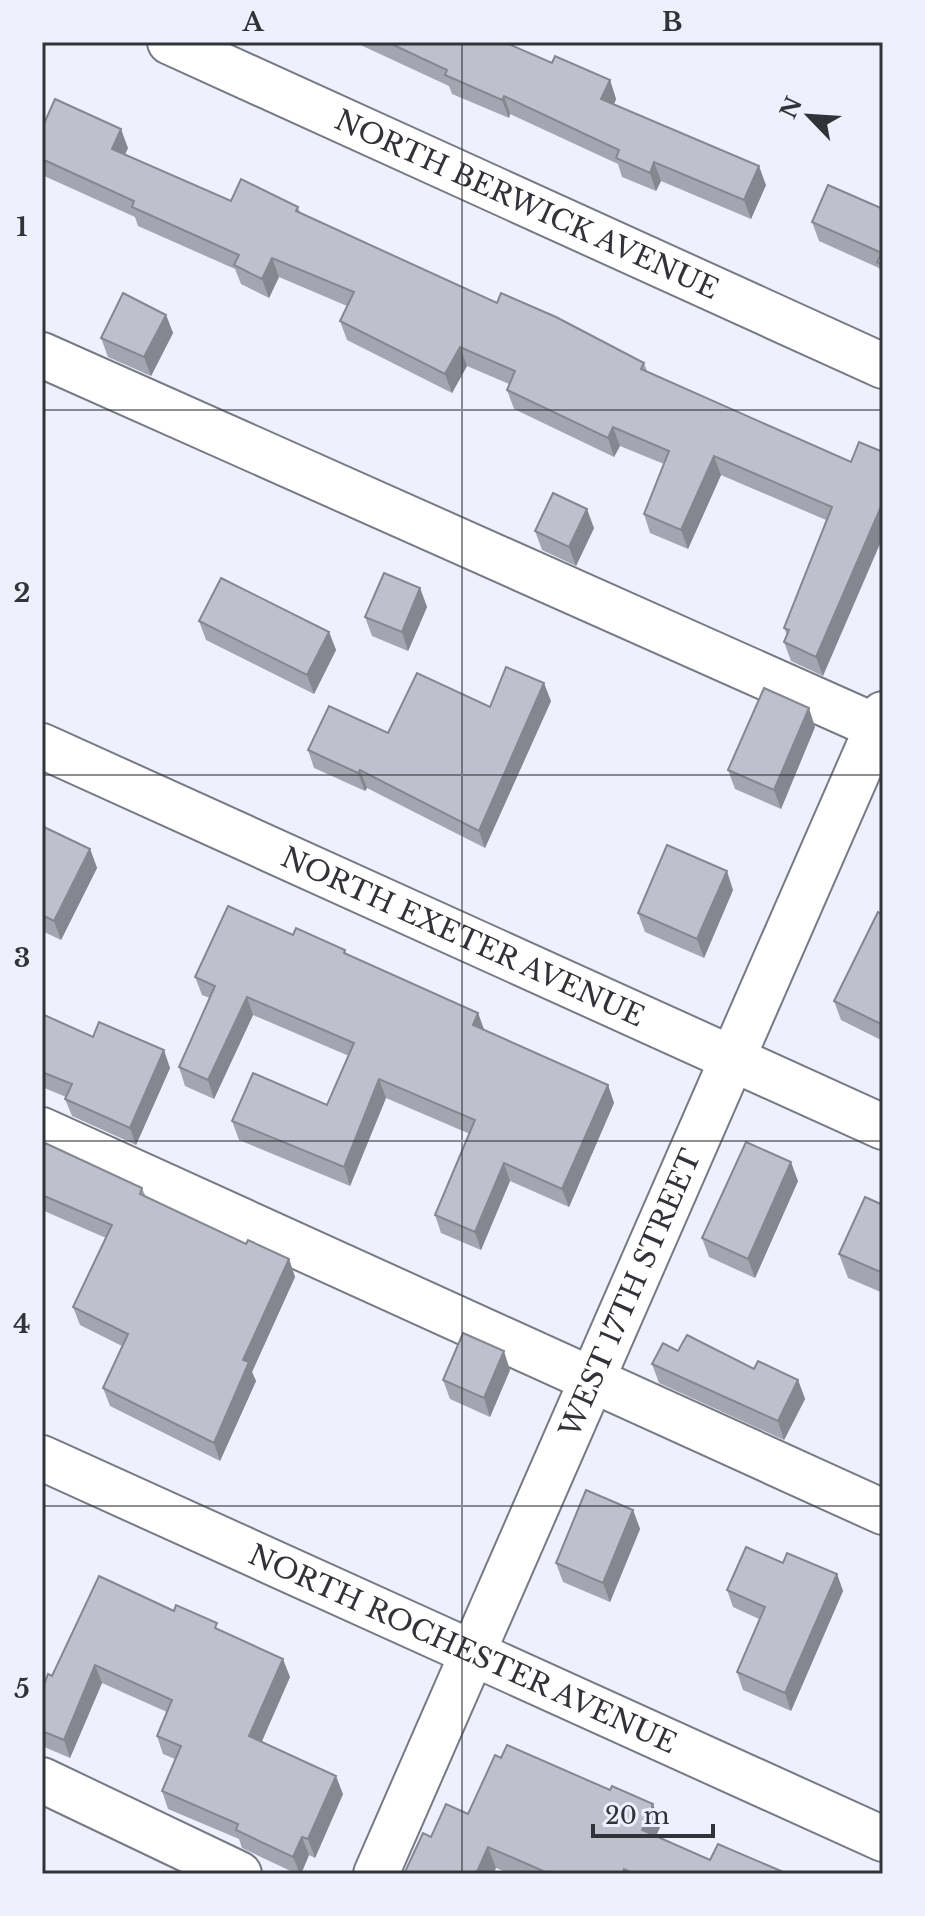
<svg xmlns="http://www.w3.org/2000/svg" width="925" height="1916" viewBox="0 0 925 1916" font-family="'Libre Baskerville',serif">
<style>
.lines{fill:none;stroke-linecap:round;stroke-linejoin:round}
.minor-casing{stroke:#777a84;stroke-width:48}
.minor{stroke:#fff;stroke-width:44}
.wall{fill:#a3a6b0}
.shaded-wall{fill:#858790}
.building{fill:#bec1cd;stroke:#858790;stroke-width:2}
.grid{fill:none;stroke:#323338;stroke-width:2;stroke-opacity:0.55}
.labels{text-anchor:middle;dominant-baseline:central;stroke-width:6;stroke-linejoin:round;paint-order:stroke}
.street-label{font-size:28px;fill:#323338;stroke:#eef1fd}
.neatline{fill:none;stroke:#323338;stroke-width:3}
.grid-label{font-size:26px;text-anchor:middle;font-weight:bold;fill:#323338}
</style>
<rect width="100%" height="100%" fill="#eef1fd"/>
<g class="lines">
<!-- minor casing -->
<g class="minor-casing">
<g id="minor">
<path id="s1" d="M 170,42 L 883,366"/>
<polyline points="42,355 877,727"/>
<path id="s2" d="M 42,746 L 883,1127"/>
<polyline points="42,1130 883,1512"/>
<path id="s3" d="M 42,1458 L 883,1839"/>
<polyline points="42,1780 239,1874"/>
<path id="s4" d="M 376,1874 L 883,714"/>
</g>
</g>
<!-- minor -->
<use href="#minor" class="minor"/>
</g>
<!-- wall -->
<g class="wall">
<polygon points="354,42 504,42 552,63 610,80 616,99 614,104 766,185 751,219 661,181 656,191 622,177 618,164 510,114 509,118 452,94 449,86"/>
<polygon points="42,128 128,148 125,154 231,201 298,207 300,213 497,303 644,363 647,371 851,462 823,676 791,661 784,642 787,635 784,628 826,520 721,475 688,549 650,533 644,514 664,464 620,446 614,457 514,409 507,390 509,384 467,366 452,393 347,340 340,321 347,306 279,277 269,298 241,284 235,269 138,226 135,217 42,175"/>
<polygon points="883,209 883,278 879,268 819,241 812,222"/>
<polygon points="166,315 173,333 151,376 108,357 101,338"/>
<polygon points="594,528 576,566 542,550 535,531"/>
<polygon points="420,588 427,607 408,651 372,636 365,617"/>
<polygon points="199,621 329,632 336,650 314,694 206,640"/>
<polygon points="551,701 485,848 367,788 365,791 314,768 308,750 388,733 490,707"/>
<polygon points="815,727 781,809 735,789 728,770"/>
<polygon points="42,832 90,849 97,868 61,940 42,931"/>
<polygon points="733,890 704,958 645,932 638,913"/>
<polygon points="883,915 883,1041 841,1020 834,1001"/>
<polygon points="293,935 345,950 347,955 478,1013 484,1030 608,1085 614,1103 569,1207 510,1181 481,1250 441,1233 435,1215 470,1134 386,1098 350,1186 239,1140 232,1121 327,1105 349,1056 253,1015 214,1099 185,1086 179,1067 210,998 202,995 195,977"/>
<polygon points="42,1014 93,1037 170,1068 136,1145 72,1116 65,1099 66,1097 42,1087"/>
<polygon points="42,1150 142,1188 146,1197 246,1244 289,1259 295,1277 252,1372 256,1381 220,1461 110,1406 103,1388 122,1346 80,1325 73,1307 106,1238 42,1210"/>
<polygon points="798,1181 755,1278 709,1257 702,1238"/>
<polygon points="883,1205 883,1293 848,1278 839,1254"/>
<polygon points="678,1351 798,1380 805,1399 784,1440 659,1383 652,1364"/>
<polygon points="510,1370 490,1417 450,1399 443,1380"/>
<polygon points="633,1510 640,1529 610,1602 563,1582 556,1563"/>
<polygon points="783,1563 837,1574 843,1591 791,1711 743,1690 737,1672 759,1619 733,1607 727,1590"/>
<polygon points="174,1611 220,1631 290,1677 261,1742 343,1794 315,1858 309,1855 301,1874 297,1874 242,1848 239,1839 168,1809 162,1791 175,1759 163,1754 157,1736 167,1712 102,1683 70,1758 42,1746 42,1690 52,1676"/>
<polygon points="468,1814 661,1825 656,1836 710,1860 788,1874 511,1874 496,1868 493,1874 404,1874 431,1837"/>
</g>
<!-- shaded-wall -->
<g class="shaded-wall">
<polygon points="610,80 616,99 608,118 601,99"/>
<polygon points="504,96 510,114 509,118 502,100"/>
<polygon points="121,129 128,148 119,167 112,149"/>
<polygon points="654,162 661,181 656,191 650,173"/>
<polygon points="759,166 766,185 751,219 744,200"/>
<polygon points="272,258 279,277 269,298 262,279"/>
<polygon points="166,315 173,333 151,376 144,357"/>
<polygon points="460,347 467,366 452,393 445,374"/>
<polygon points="613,427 620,446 614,457 608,438"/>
<polygon points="714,456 721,475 688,549 681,530"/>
<polygon points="883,502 883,537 823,676 816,657"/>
<polygon points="587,509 594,528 576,566 569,547"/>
<polygon points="420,588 427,607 408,651 402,632"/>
<polygon points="329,632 336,650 314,694 307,675"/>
<polygon points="544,683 551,701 485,848 479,831"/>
<polygon points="809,708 815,727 781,809 774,790"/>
<polygon points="360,770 367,788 365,791 358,773"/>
<polygon points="90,849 97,868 61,940 54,921"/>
<polygon points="727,871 733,890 704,958 697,939"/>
<polygon points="247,997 253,1015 214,1099 208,1080"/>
<polygon points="478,1013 485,1032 473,1025"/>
<polygon points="164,1050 170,1068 136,1145 130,1128"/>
<polygon points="379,1079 386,1098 350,1186 344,1167"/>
<polygon points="608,1085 614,1103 569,1207 562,1189"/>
<polygon points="791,1162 798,1181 755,1278 748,1259"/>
<polygon points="504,1163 510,1181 481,1250 475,1232"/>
<polygon points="289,1259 295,1277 252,1372 256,1381 220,1461 214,1443 243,1360"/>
<polygon points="504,1351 510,1370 490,1417 484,1398"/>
<polygon points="798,1380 805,1399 784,1440 778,1421"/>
<polygon points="633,1510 640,1529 610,1602 603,1583"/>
<polygon points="837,1574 843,1591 791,1711 785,1693"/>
<polygon points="283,1659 290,1677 256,1755 249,1736"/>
<polygon points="95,1665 102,1683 70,1758 64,1740"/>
<polygon points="336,1776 343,1794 315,1858 308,1839"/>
<polygon points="653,1804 661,1825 649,1851 642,1830"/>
<polygon points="302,1837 309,1855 301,1874 300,1874 293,1857"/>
<polygon points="488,1847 496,1868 493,1874 476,1874"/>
</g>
<!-- building -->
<g class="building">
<polygon points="387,42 504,42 552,63 555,56 610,80 601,99 759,166 744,200 654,162 650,173 616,158 619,150 504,96 502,100 445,75 447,70"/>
<polygon points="55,99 121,129 112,149 231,201 241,179 298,207 296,211 497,303 501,293 556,317 644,363 641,369 851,462 859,442 883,452 883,502 816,657 784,642 789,630 784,628 832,507 714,456 681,530 644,514 669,451 613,427 608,438 507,390 515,371 460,347 445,374 340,321 354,292 272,258 262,279 234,265 239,255 132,207 134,201 42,159 42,128"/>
<polygon points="828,185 883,209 883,265 877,262 882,253 812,222"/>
<polygon points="123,293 166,315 144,357 101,338"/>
<polygon points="553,493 587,509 569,547 535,531"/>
<polygon points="384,573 420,588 402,632 365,617"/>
<polygon points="221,578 329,632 307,675 199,621"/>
<polygon points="506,667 544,683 479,831 360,770 358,773 308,750 329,706 388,733 417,673 490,707"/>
<polygon points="764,688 809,708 774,790 728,770"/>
<polygon points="44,827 90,849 54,921 42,915 42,832"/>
<polygon points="667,845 727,871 697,939 638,913"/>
<polygon points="228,906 293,935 296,928 345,950 344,953 478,1013 473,1025 608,1085 562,1189 504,1163 475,1232 435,1215 475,1120 379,1079 344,1167 232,1121 253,1073 327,1105 354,1043 247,997 208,1080 179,1067 215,986 195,977"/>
<polygon points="878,912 883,915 883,1025 834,1001"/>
<polygon points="42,1014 93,1037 99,1022 164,1050 130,1128 65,1099 72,1084 42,1072"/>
<polygon points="746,1142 791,1162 748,1259 702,1238"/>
<polygon points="45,1143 142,1188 140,1194 246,1244 248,1240 289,1259 243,1360 249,1362 214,1443 103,1388 128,1334 73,1307 112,1225 42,1195 42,1150"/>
<polygon points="865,1197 883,1205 883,1273 839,1254"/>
<polygon points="463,1333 504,1351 484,1398 443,1380"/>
<polygon points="687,1335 754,1369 758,1361 798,1380 778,1421 652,1364 663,1343 678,1351"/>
<polygon points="586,1490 633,1510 603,1583 556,1563"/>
<polygon points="746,1547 783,1563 787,1553 837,1574 785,1693 737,1672 765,1607 727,1590"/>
<polygon points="99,1576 174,1611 176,1605 217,1623 215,1628 283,1659 249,1736 336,1776 308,1839 302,1837 293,1857 236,1830 238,1824 162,1791 181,1746 157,1736 172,1700 95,1665 64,1740 42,1731 42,1690 48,1674 52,1676"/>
<polygon points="507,1745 610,1790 612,1786 653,1804 642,1830 710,1860 718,1844 788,1874 635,1874 624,1869 622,1874 550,1874 488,1847 476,1874 404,1874 423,1833 431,1837 446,1804 468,1814 495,1755 501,1758"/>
</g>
<!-- grid -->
<path class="grid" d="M 462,42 L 462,1874M 42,410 L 883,410M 42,775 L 883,775M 42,1141 L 883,1141M 42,1506 L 883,1506"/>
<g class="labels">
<!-- street labels -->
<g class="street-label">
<text stroke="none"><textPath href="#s1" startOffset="392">NORTH BERWICK AVENUE</textPath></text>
<text stroke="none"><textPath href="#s2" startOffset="462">NORTH EXETER AVENUE</textPath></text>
<text stroke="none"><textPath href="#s4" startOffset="634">WEST 17TH STREET</textPath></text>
<text stroke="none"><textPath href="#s3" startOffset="462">NORTH ROCHESTER AVENUE</textPath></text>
</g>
</g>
<!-- border -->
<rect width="925" height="1916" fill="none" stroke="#eef1fd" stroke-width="88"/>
<!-- north arrow -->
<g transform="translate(809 116) rotate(295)" stroke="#eef1fd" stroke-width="6" paint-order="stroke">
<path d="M0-6L14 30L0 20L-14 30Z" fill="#323338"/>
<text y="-12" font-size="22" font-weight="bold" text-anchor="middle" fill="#323338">N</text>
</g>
<!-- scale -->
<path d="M593 1824v12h120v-12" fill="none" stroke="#323338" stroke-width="4"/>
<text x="605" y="1824" font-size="24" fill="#323338" stroke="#eef1fd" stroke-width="6" paint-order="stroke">20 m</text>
<rect x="44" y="44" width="837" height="1828" class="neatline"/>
<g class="grid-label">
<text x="253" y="31">A</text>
<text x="672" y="31">B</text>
<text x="22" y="236">1</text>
<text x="22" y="602">2</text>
<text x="22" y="967">3</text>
<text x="22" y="1333">4</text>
<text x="22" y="1698">5</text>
</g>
</svg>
